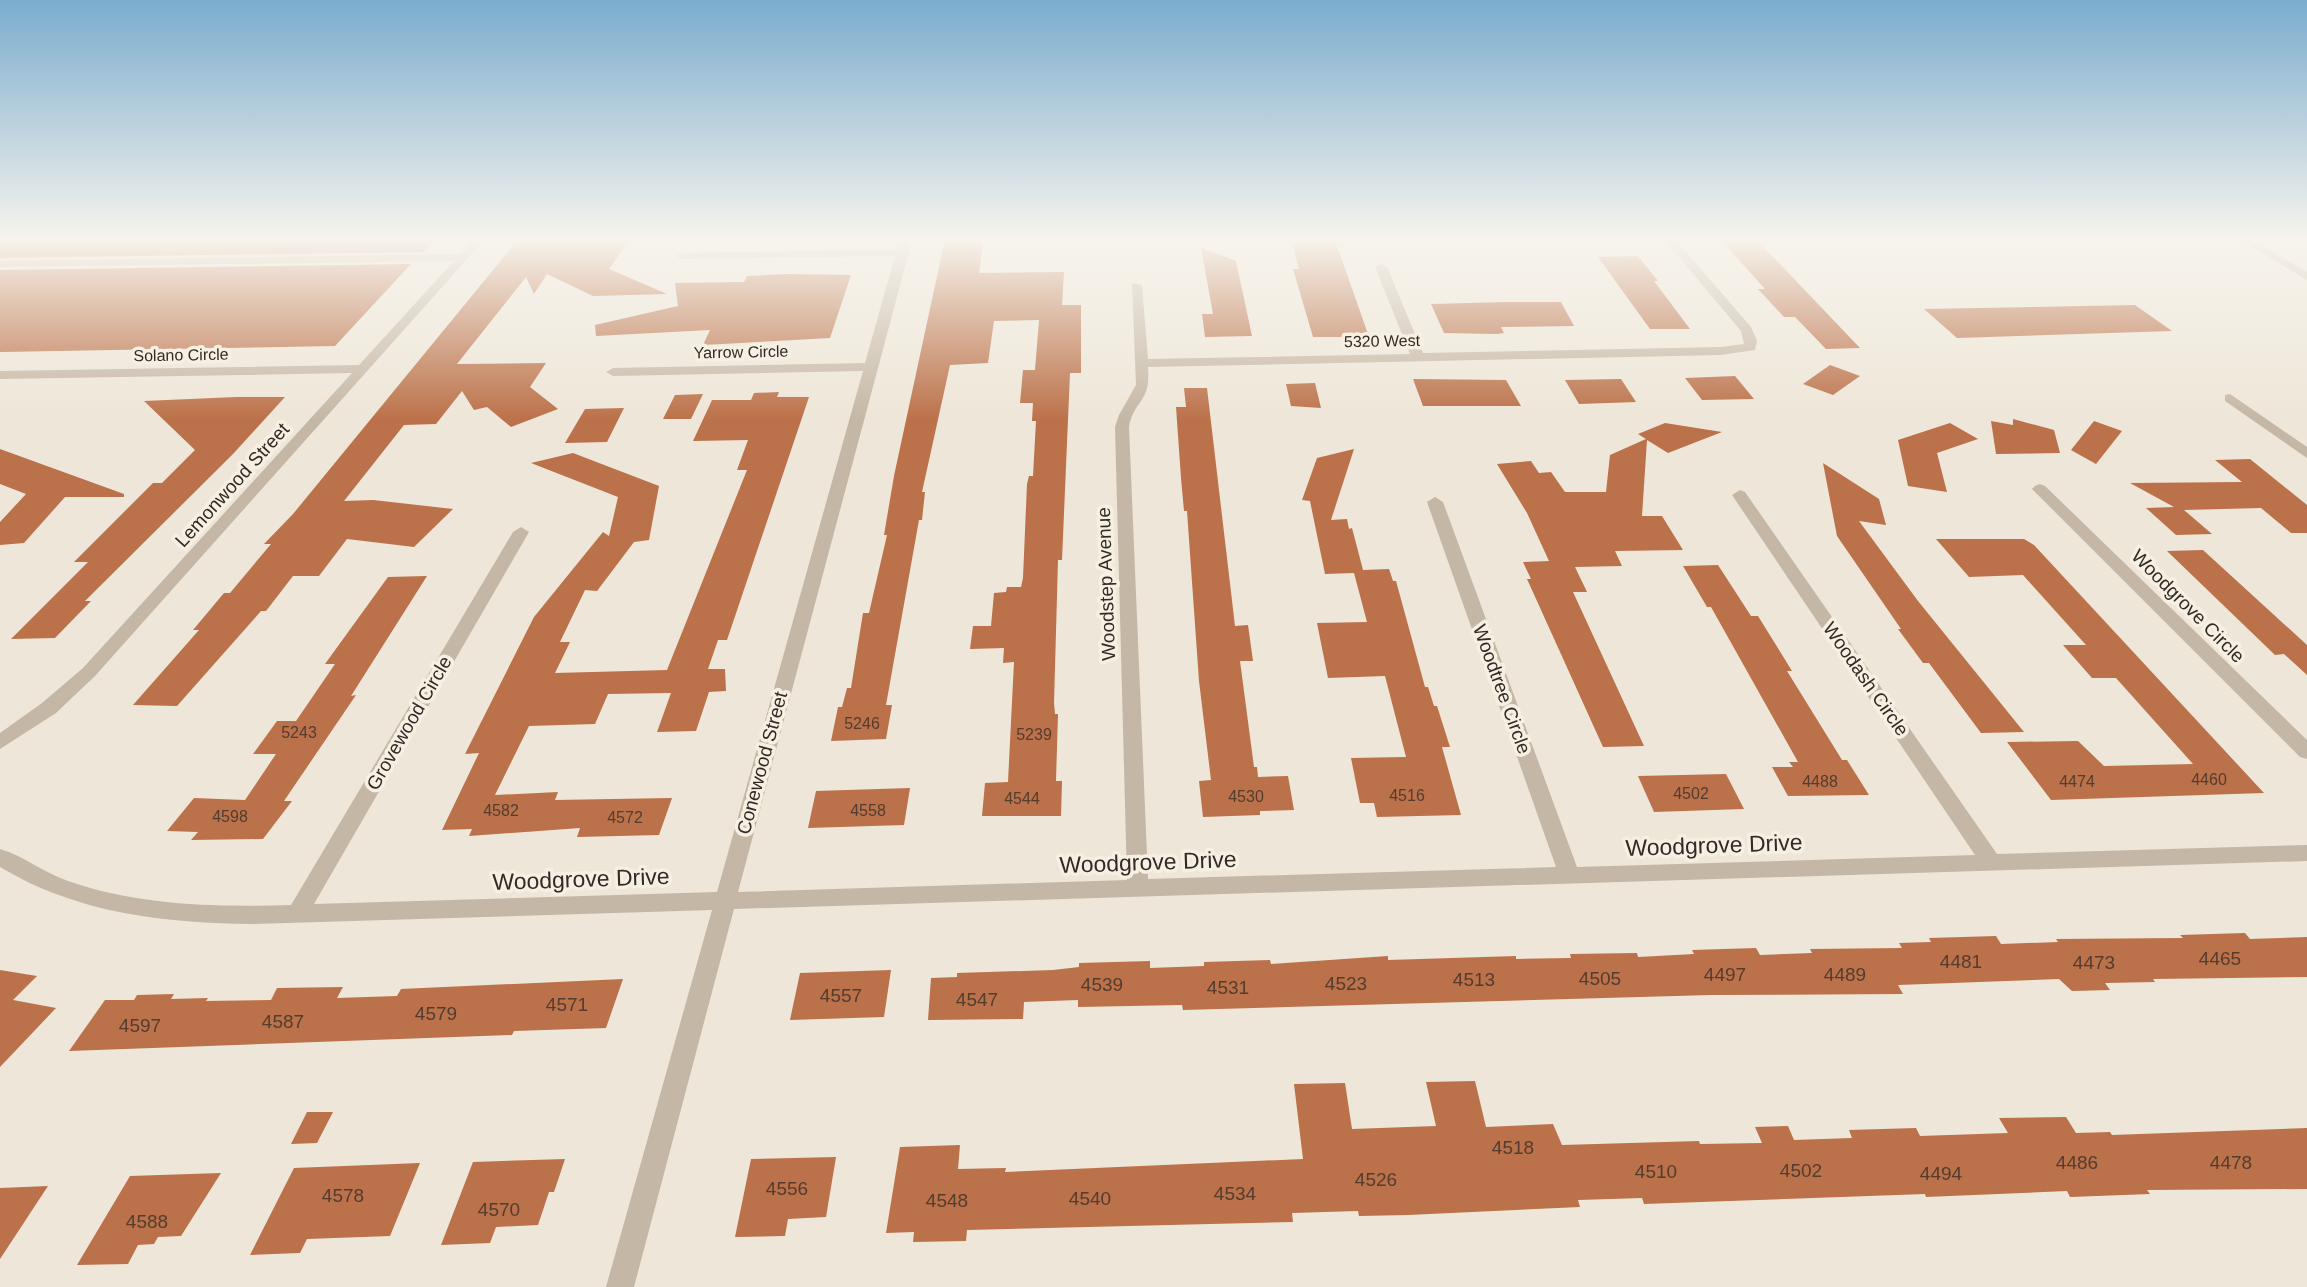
<svg xmlns="http://www.w3.org/2000/svg" width="2307" height="1287" viewBox="0 0 2307 1287" font-family="Arial,sans-serif">
<style>
.building{fill:#bb7149}
.lines{fill:none;stroke-linecap:round;stroke-linejoin:round}
.street{fill:#c5b7a5;fill-rule:evenodd}
.labels{text-anchor:middle;dominant-baseline:central;stroke-width:7;stroke-linejoin:round;paint-order:stroke}
.far-street-label{font-size:16px;fill:#312a26;stroke:#f6f0e3}
.number-label{font-size:16px;fill:#543c2f}
.street-label{font-size:19px;fill:#312a26;stroke:#f6f0e3}
.near-number-label{font-size:19px;fill:#543c2f}
.near-street-label{font-size:23px;fill:#312a26;stroke:#f6f0e3}
</style>
<rect width="100%" height="100%" fill="#eee6d8"/>
<!-- building -->
<g class="building">
<polygon points="0,239 435,239 423,252 0,258"/>
<polygon points="945,239 984,239 979,273 1064,272 1062,305 1081,305 1081,373 1070,373 1062,560 1058,560 1054,703 1055,714 1058,714 1056,781 1062,781 1061,816 982,816 985,783 1008,782 1014,662 1003,663 1004,648 970,649 973,626 991,626 994,593 1006,592 1007,587 1021,587 1023,578 1027,484 1029,476 1033,476 1036,421 1032,421 1033,403 1020,403 1023,370 1035,370 1039,320 994,321 988,363 950,365 922,492 925,492 922,520 919,520 886,705 892,705 886,739 831,741 838,707 842,707 847,688 851,688 863,613 869,613 887,535 884,535 894,476"/>
<polygon points="1720,239 1756,239 1860,348 1826,349 1795,317 1784,317 1758,289 1765,289"/>
<polygon points="1335,240 1369,337 1313,337 1293,269 1299,269 1291,241"/>
<polygon points="629,241 609,269 667,294 593,296 547,274 534,294 526,277 457,364 546,363 530,387 558,409 511,427 487,407 474,410 462,391 436,424 404,425 344,501 373,500 453,509 414,547 347,539 319,576 293,576 266,611 261,611 177,706 133,705 199,630 193,630 224,593 230,593 271,544 264,544 293,514 516,242"/>
<polygon points="1201,247 1236,261 1252,336 1205,337 1202,314 1213,314"/>
<polygon points="1638,256 1658,281 1654,281 1690,329 1650,329 1598,257"/>
<polygon points="411,264 335,346 0,352 0,270"/>
<polygon points="786,274 851,275 830,338 703,345 710,330 596,336 595,325 678,306 675,283 744,282 747,276"/>
<polygon points="1507,302 1561,302 1574,326 1501,327 1504,333 1497,334 1444,333 1431,304"/>
<polygon points="2135,305 2172,331 1957,338 1924,309"/>
<polygon points="1830,365 1860,376 1833,395 1803,384"/>
<polygon points="1735,376 1754,399 1702,400 1685,378"/>
<polygon points="1413,379 1506,380 1521,406 1423,406"/>
<polygon points="1621,379 1636,402 1579,404 1565,380"/>
<polygon points="1315,383 1321,408 1291,406 1286,384"/>
<polygon points="1184,388 1207,388 1235,626 1248,625 1253,661 1240,661 1254,767 1257,767 1258,777 1288,776 1294,810 1260,811 1260,815 1203,817 1199,781 1211,780 1199,681 1187,511 1184,511 1181,478 1176,407 1186,407"/>
<polygon points="779,392 777,397 809,397 727,640 718,640 708,669 725,669 726,691 709,692 696,731 657,732 671,693 608,694 595,724 529,726 495,795 558,792 555,800 672,798 659,835 577,837 580,828 469,836 472,829 442,830 479,753 465,754 534,617 603,532 609,536 618,497 531,463 573,453 659,486 649,540 634,542 597,591 585,590 560,642 570,642 555,673 667,670 747,470 737,470 748,440 693,441 712,400 751,400 754,393"/>
<polygon points="703,394 691,419 663,419 675,395"/>
<polygon points="236,397 285,397 233,454 85,601 91,601 55,638 11,639 88,562 74,562 153,483 162,483 195,450 144,401"/>
<polygon points="624,408 607,442 565,443 585,409"/>
<polygon points="2013,419 2054,430 2060,453 1996,454 1991,421 2013,425"/>
<polygon points="2094,421 2122,431 2096,464 2071,450"/>
<polygon points="1665,423 1722,432 1668,453 1647,440 1642,516 1662,516 1683,550 1615,551 1622,566 1575,567 1587,592 1573,592 1644,746 1603,747 1527,579 1531,579 1523,562 1549,561 1527,513 1497,464 1531,461 1539,473 1551,472 1565,492 1606,492 1610,455 1646,439 1638,434"/>
<polygon points="1950,423 1978,439 1937,453 1947,492 1908,486 1898,440"/>
<polygon points="0,449 124,494 124,497 65,497 24,543 0,545 0,522 26,494 0,484"/>
<polygon points="1354,449 1331,520 1347,519 1349,529 1352,528 1363,570 1389,569 1393,581 1396,581 1425,687 1428,687 1434,706 1437,706 1450,747 1442,747 1461,815 1377,817 1374,803 1360,803 1351,758 1406,757 1385,676 1328,678 1317,623 1367,622 1354,573 1325,574 1310,501 1302,500 1317,458"/>
<polygon points="2250,459 2307,505 2307,533 2291,533 2261,508 2184,510 2212,534 2176,535 2146,508 2174,507 2130,483 2242,482 2215,460"/>
<polygon points="1823,463 1879,499 1886,525 1859,521 1918,601 2024,732 1981,733 1929,663 1923,663 1898,629 1901,629 1837,536"/>
<polygon points="1936,539 2024,539 2034,545 2264,793 2051,800 2007,742 2078,741 2104,766 2193,764 2116,678 2092,678 2063,645 2086,645 2023,575 1969,577"/>
<polygon points="2203,550 2307,645 2307,675 2284,654 2275,655 2167,551"/>
<polygon points="1718,565 1751,616 1758,616 1792,671 1787,671 1842,760 1847,760 1869,795 1788,796 1772,767 1793,767 1789,762 1798,762 1711,607 1707,607 1683,566"/>
<polygon points="427,576 351,696 356,695 284,801 292,801 263,839 191,840 198,832 167,831 194,798 245,800 276,754 253,754 277,721 296,721 335,664 325,664 388,577"/>
<polygon points="1726,774 1744,809 1654,812 1638,776"/>
<polygon points="910,788 904,825 808,828 816,791"/>
<polygon points="2245,933 2250,939 2307,937 2307,977 2153,979 2155,982 2105,983 2110,990 2072,991 2059,979 1898,985 1903,994 1711,995 1183,1010 1182,1005 1078,1007 1078,1000 1024,1002 1023,1019 928,1020 931,978 957,977 957,973 1053,970 1079,967 1079,963 1150,961 1150,968 1204,966 1204,962 1270,960 1271,964 1388,956 1388,960 1516,956 1516,959 1571,958 1570,954 1637,953 1638,957 1694,954 1692,950 1756,948 1760,955 1812,953 1810,949 1902,948 1899,943 1931,942 1929,938 1996,936 2001,944 2058,942 2056,939 2183,938 2180,935"/>
<polygon points="0,970 37,976 13,1000 56,1008 0,1067"/>
<polygon points="891,970 884,1017 790,1020 800,973"/>
<polygon points="623,979 606,1028 514,1031 512,1035 69,1051 105,1000 134,1000 137,995 174,994 171,999 208,998 206,1001 271,1000 277,988 343,987 337,998 397,996 401,989"/>
<polygon points="1475,1081 1486,1127 1553,1124 1562,1145 1699,1141 1700,1144 1762,1143 1755,1127 1788,1126 1794,1140 1852,1138 1849,1130 1916,1128 1920,1136 2008,1133 1999,1118 2066,1117 2076,1133 2110,1132 2112,1135 2307,1128 2307,1189 2147,1190 2150,1194 2070,1197 2067,1191 1926,1197 1925,1194 1644,1204 1642,1198 1578,1200 1580,1207 1408,1215 1359,1216 1358,1211 1292,1213 1293,1222 967,1230 966,1241 913,1242 914,1232 886,1233 900,1147 960,1145 958,1169 1006,1168 1005,1172 1303,1159 1294,1084 1345,1083 1352,1129 1436,1126 1426,1082"/>
<polygon points="307,1112 333,1112 317,1143 291,1144"/>
<polygon points="836,1157 826,1217 788,1219 785,1236 735,1237 751,1159"/>
<polygon points="565,1159 554,1192 549,1192 538,1225 496,1227 490,1243 441,1245 473,1162"/>
<polygon points="420,1163 390,1236 307,1239 300,1253 250,1255 294,1168"/>
<polygon points="221,1173 181,1236 158,1237 154,1244 138,1245 128,1264 77,1265 130,1176"/>
<polygon points="48,1186 0,1259 0,1188"/>
</g>
<g class="lines">
<!-- street -->
<g class="street">
<polygon points="474,239 485,239 95,676 56,713 0,749 0,733 42,703 83,668 352,373 0,379 0,371 359,365 454,261 0,267 0,261 461,254"/>
<path d="M 899,239 L 910,239 L 909,252 L 738,892 L 1127,880 L 1115,427 L 1119,415 L 1136,385 L 1132,283 L 1142,285 L 1148,359 L 1410,354 L 1375,267 L 1381,264 L 1387,267 L 1423,353 L 1721,347 L 1744,344 L 1741,331 L 1664,239 L 1675,239 L 1751,327 L 1757,341 L 1755,350 L 1721,355 L 1148,367 C 1151,404 1134,399 1129,427 L 1148,879 L 1556,867 L 1427,502 L 1435,497 L 1443,502 L 1577,867 L 1975,855 L 1732,495 L 1740,490 L 1745,492 L 1997,854 L 2307,845 L 2307,861 L 734,909 L 634,1287 L 606,1287 L 712,910 L 254,924 C 165,923 78,914 0,867 L 0,849 C 24,856 44,873 68,881 C 139,906 216,907 291,905 L 513,532 L 521,527 L 529,532 L 314,904 L 717,892 L 863,371 L 613,376 L 606,372 L 613,368 L 865,363 L 895,256 L 682,259 L 676,256 L 682,253 L 897,249 Z"/>
<polygon points="2239,239 2252,239 2307,272 2307,280"/>
<polygon points="2230,394 2307,447 2307,458 2225,401 2225,395"/>
<polygon points="2040,484 2045,486 2307,740 2307,759 2300,757 2032,489 2035,486"/>
</g>
</g>
<!-- sky -->
<linearGradient id="sky" x2="0" y2="1"><stop stop-color="#7bacce"/><stop offset="0.57" stop-color="#f7f4ed"/><stop offset="1" stop-color="#f7f4ed" stop-opacity="0"/></linearGradient>
<rect width="2307" height="420" fill="url(#sky)"/>
<g class="labels">
<!-- far-street labels -->
<g class="far-street-label">
<text transform="translate(1382 341) rotate(-1)">5320 West</text>
<text transform="translate(741 352) rotate(-1)">Yarrow Circle</text>
<text transform="translate(181 355) rotate(-1)">Solano Circle</text>
</g>
<!-- number labels -->
<g class="number-label">
<text x="862" y="723">5246</text>
<text x="299" y="732">5243</text>
<text x="1034" y="734">5239</text>
<text x="2209" y="779">4460</text>
<text x="1820" y="781">4488</text>
<text x="2077" y="781">4474</text>
<text x="1691" y="793">4502</text>
<text x="1407" y="795">4516</text>
<text x="1246" y="796">4530</text>
<text x="1022" y="798">4544</text>
<text x="501" y="810">4582</text>
<text x="868" y="810">4558</text>
<text x="230" y="816">4598</text>
<text x="625" y="817">4572</text>
</g>
<!-- street labels -->
<g class="street-label">
<text transform="translate(232 485) rotate(-48)">Lemonwood Street</text>
<text transform="translate(1106 584) rotate(-92)">Woodstep Avenue</text>
<text transform="translate(2188 606) rotate(45)">Woodgrove Circle</text>
<text transform="translate(1866 679) rotate(55)">Woodash Circle</text>
<text transform="translate(1502 689) rotate(70)">Woodtree Circle</text>
<text transform="translate(409 723) rotate(-60)">Grovewood Circle</text>
<text transform="translate(762 763) rotate(-75)">Conewood Street</text>
</g>
<!-- near-number labels -->
<g class="near-number-label">
<text x="2220" y="958">4465</text>
<text x="1961" y="961">4481</text>
<text x="2094" y="962">4473</text>
<text x="1725" y="974">4497</text>
<text x="1845" y="974">4489</text>
<text x="1600" y="978">4505</text>
<text x="1474" y="979">4513</text>
<text x="1346" y="983">4523</text>
<text x="1102" y="984">4539</text>
<text x="1228" y="987">4531</text>
<text x="841" y="995">4557</text>
<text x="977" y="999">4547</text>
<text x="567" y="1004">4571</text>
<text x="436" y="1013">4579</text>
<text x="283" y="1021">4587</text>
<text x="140" y="1025">4597</text>
<text x="1513" y="1147">4518</text>
<text x="2077" y="1162">4486</text>
<text x="2231" y="1162">4478</text>
<text x="1801" y="1170">4502</text>
<text x="1656" y="1171">4510</text>
<text x="1941" y="1173">4494</text>
<text x="1376" y="1179">4526</text>
<text x="787" y="1188">4556</text>
<text x="1235" y="1193">4534</text>
<text x="343" y="1195">4578</text>
<text x="1090" y="1198">4540</text>
<text x="947" y="1200">4548</text>
<text x="499" y="1209">4570</text>
<text x="147" y="1221">4588</text>
</g>
<!-- near-street labels -->
<g class="near-street-label">
<text transform="translate(1714 845) rotate(-2)">Woodgrove Drive</text>
<text transform="translate(1148 862) rotate(-2)">Woodgrove Drive</text>
<text transform="translate(581 879) rotate(-2)">Woodgrove Drive</text>
</g>
</g>
</svg>
